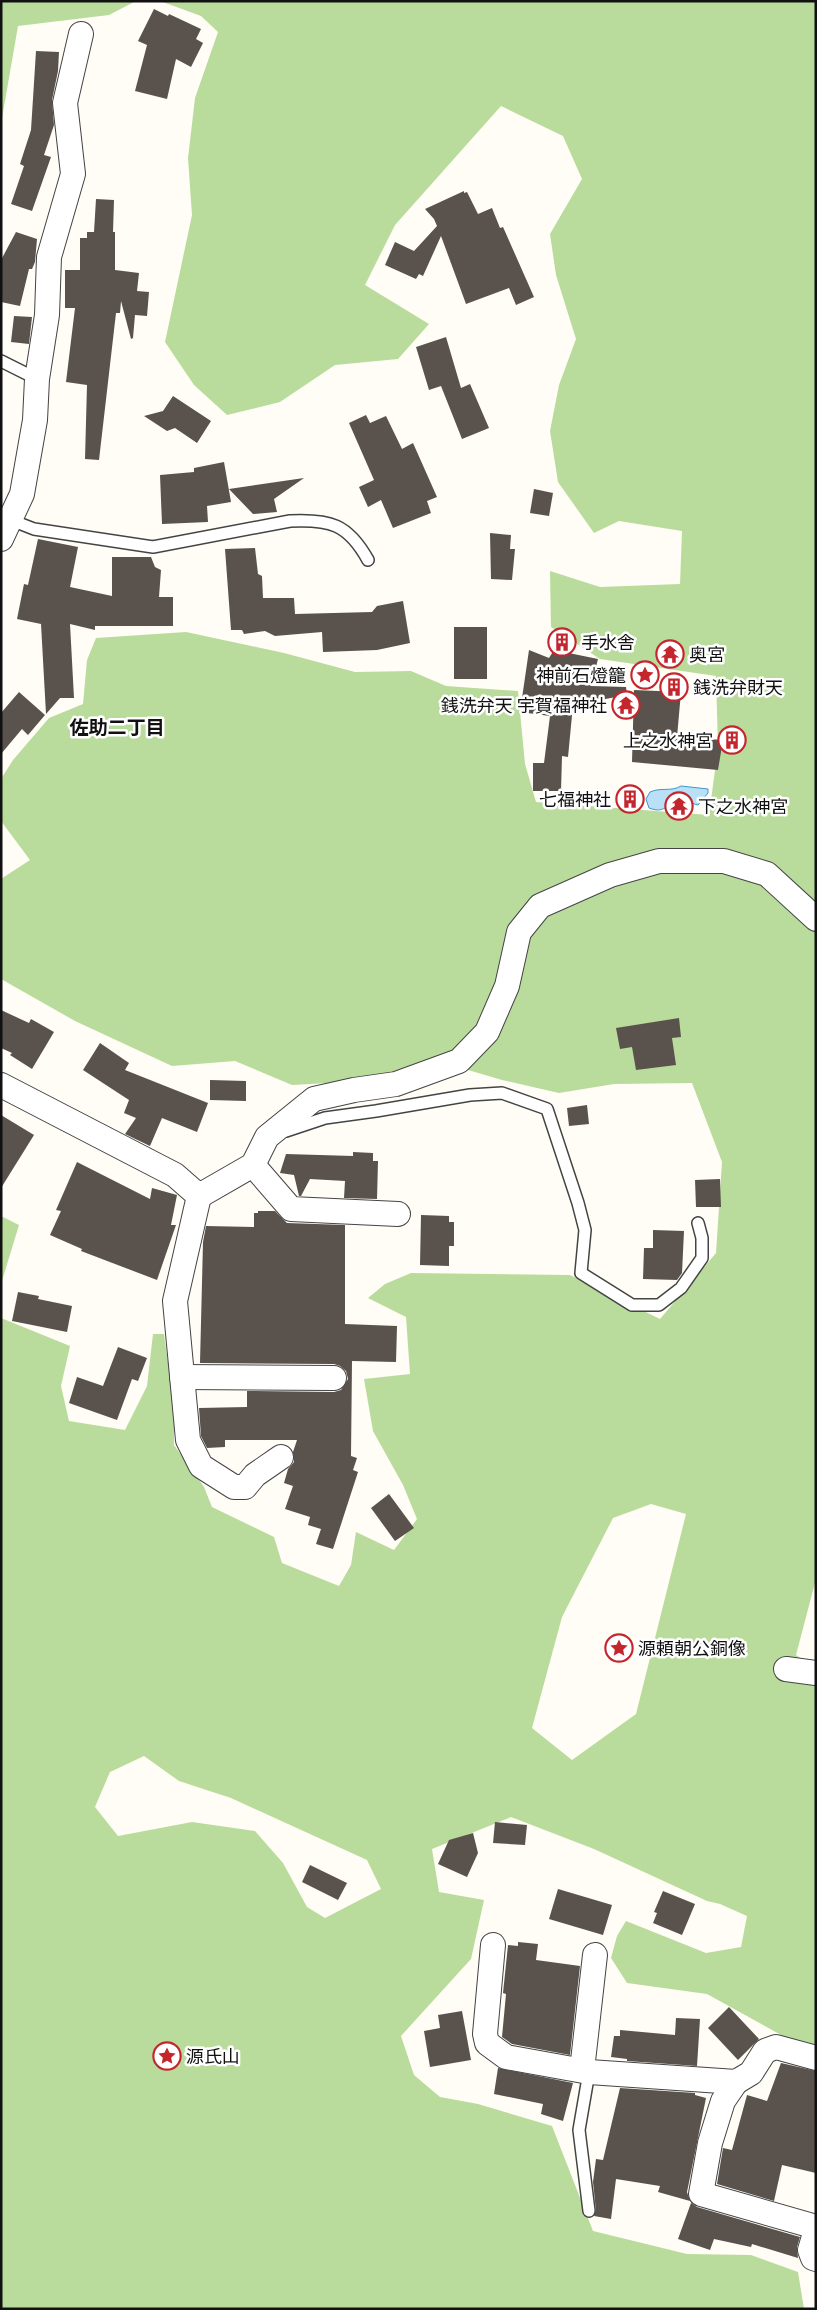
<svg xmlns="http://www.w3.org/2000/svg" width="817" height="2310" viewBox="0 0 817 2310" font-family="'IBM Plex Serif','Noto Sans JP',serif">
<style>
.forest{fill:#b9dc9c;fill-rule:evenodd}
.water{fill:#b9e0f7;stroke:#3f96cf}
.building{fill:#5a524d}
.lines{fill:none;stroke-linecap:round;stroke-linejoin:round}
.service-casing{stroke:#444;stroke-width:14}
.minor-casing{stroke:#444;stroke-width:26}
.service{stroke:#fff;stroke-width:11}
.minor{stroke:#fff;stroke-width:24}
.labels{text-anchor:middle;dominant-baseline:central;stroke-width:5;stroke-linejoin:round;paint-order:stroke}
.poi-label{font-size:18px;fill:#111;stroke:#fff;text-anchor:start}
.neighbourhood-label{font-size:19px;font-weight:bold;fill:#111;stroke:#fff}
</style>
<rect width="100%" height="100%" fill="#fffdf5"/>
<!-- forest -->
<g class="forest">
<polygon points="1,1 136,1 109,15 18,26 1,124"/>
<path d="M 160,1 L 816,1 L 816,1579 L 796,1655 L 816,1669 L 816,2049 L 792,2041 L 707,1994 L 627,1983 L 611,1958 L 617,1936 L 626,1921 L 706,1953 L 741,1947 L 747,1916 L 720,1904 L 707,1901 L 594,1849 L 511,1817 L 432,1849 L 439,1892 L 484,1900 L 471,1959 L 401,2036 L 414,2075 L 440,2097 L 478,2104 L 552,2126 L 593,2231 L 687,2254 L 751,2255 L 798,2272 L 804,2309 L 1,2309 L 1,1318 L 70,1346 L 61,1386 L 69,1421 L 125,1430 L 147,1386 L 153,1334 L 164,1334 L 174,1406 L 174,1445 L 204,1487 L 212,1507 L 274,1537 L 282,1563 L 339,1586 L 351,1565 L 356,1532 L 394,1550 L 417,1519 L 403,1485 L 373,1431 L 364,1379 L 410,1374 L 406,1317 L 368,1298 L 385,1284 L 411,1273 L 570,1275 L 660,1319 L 716,1253 L 722,1162 L 692,1083 L 614,1084 L 559,1093 L 502,1080 L 458,1067 L 365,1081 L 292,1085 L 235,1061 L 172,1066 L 75,1021 L 1,979 L 1,879 L 30,860 L 1,821 L 1,779 L 13,760 L 49,718 L 83,704 L 87,660 L 96,638 L 186,632 L 284,653 L 355,672 L 411,671 L 446,686 L 518,691 L 525,764 L 536,802 L 709,815 L 718,748 L 716,676 L 600,659 L 551,627 L 550,571 L 600,587 L 680,584 L 682,531 L 619,521 L 594,533 L 558,482 L 550,431 L 559,385 L 576,339 L 556,275 L 550,234 L 582,179 L 563,136 L 501,106 L 395,225 L 365,285 L 429,324 L 398,359 L 335,365 L 280,402 L 227,415 L 194,385 L 165,342 L 192,215 L 188,158 L 195,98 L 218,32 L 201,16 ZM 651,1504 L 686,1514 L 636,1714 L 572,1760 L 532,1728 L 562,1617 L 613,1518 ZM 144,1756 L 179,1781 L 231,1798 L 367,1860 L 381,1889 L 325,1918 L 307,1907 L 283,1863 L 255,1831 L 192,1822 L 118,1836 L 95,1807 L 110,1772 Z"/>
<polygon points="1,1216 19,1225 1,1284"/>
</g>
<!-- water -->
<path class="water" d="M 681,786 L 708,789 L 708,793 L 698,805 C 691,804 688,799 682,799 C 667,801 667,815 649,808 L 646,799 L 650,792 C 661,787 671,792 681,786 Z"/>
<!-- building -->
<g class="building">
<polygon points="154,9 168,16 169,14 201,29 196,39 203,43 191,67 176,59 167,99 135,91 147,45 138,41"/>
<polygon points="36,51 59,52 58,71 52,100 54,125 44,155 51,157 32,211 11,204 24,166 20,164 31,130"/>
<polygon points="464,191 464,193 467,192 478,214 492,208 500,228 503,227 534,297 516,305 509,288 466,304 441,236 423,276 419,274 416,279 385,265 395,242 414,251 437,226 434,219 425,209"/>
<polygon points="96,199 114,200 113,232 115,232 115,270 139,273 137,291 149,292 147,316 135,315 133,338 131,339 121,301 120,313 116,313 99,460 85,459 87,385 66,382 75,308 65,308 65,270 80,270 80,238 87,238 87,232 94,232"/>
<polygon points="16,232 37,239 35,262 32,269 29,269 20,306 1,302 1,260"/>
<polygon points="14,316 32,317 29,344 11,342"/>
<polygon points="446,337 461,388 470,384 489,428 462,439 441,386 429,390 416,347"/>
<polygon points="173,396 211,421 197,443 175,428 167,431 144,416 163,411"/>
<polygon points="366,415 370,423 386,416 402,449 413,443 437,497 427,501 431,513 393,528 381,500 368,507 359,487 374,480 349,423"/>
<polygon points="224,462 231,502 207,506 208,522 162,524 160,475 194,472 194,468"/>
<polygon points="304,478 274,499 277,512 253,514 229,489"/>
<polygon points="534,489 553,493 549,516 530,513"/>
<polygon points="490,533 511,535 510,549 515,549 512,580 491,579"/>
<polygon points="38,539 78,547 70,587 112,596 112,557 151,557 155,567 161,570 159,597 173,597 173,626 95,626 95,630 70,624 74,698 60,698 46,714 41,624 17,619 24,584 28,585"/>
<polygon points="255,548 258,574 262,576 263,598 294,598 295,614 372,612 377,606 403,601 410,643 377,650 323,652 322,632 275,636 265,631 244,634 242,630 231,630 225,549"/>
<rect x="454" y="627" width="33" height="52"/>
<polygon points="529,650 549,658 554,650 598,659 591,686 626,687 627,695 573,705 568,757 562,756 561,791 533,791 533,763 544,763 550,716 520,712"/>
<polygon points="634,690 681,692 677,737 723,740 718,770 632,762"/>
<polygon points="19,692 45,715 28,735 22,729 1,754 1,713"/>
<polygon points="1,1010 29,1023 31,1019 54,1032 32,1069 10,1055 12,1053 1,1048"/>
<polygon points="679,1018 681,1037 672,1038 676,1065 636,1070 632,1047 620,1049 616,1028"/>
<polygon points="100,1043 129,1063 125,1070 208,1103 197,1132 162,1118 150,1146 125,1134 136,1118 124,1113 129,1100 83,1070"/>
<polygon points="210,1080 246,1081 246,1101 210,1100"/>
<polygon points="587,1105 589,1124 569,1126 567,1108"/>
<polygon points="1,1115 34,1135 1,1188"/>
<polygon points="353,1152 373,1153 373,1161 378,1161 377,1199 344,1198 345,1181 310,1179 301,1196 299,1196 294,1175 280,1173 286,1154 353,1156"/>
<polygon points="77,1162 150,1199 152,1188 177,1195 171,1225 176,1225 157,1280 81,1251 82,1249 50,1235 61,1211 56,1210"/>
<polygon points="720,1179 721,1207 696,1207 695,1180"/>
<polygon points="258,1211 275,1211 287,1223 345,1225 345,1324 397,1326 396,1362 352,1361 351,1456 357,1458 353,1470 358,1472 333,1549 316,1544 321,1529 308,1525 310,1517 285,1509 293,1486 284,1483 288,1469 294,1462 293,1452 297,1440 225,1440 225,1447 207,1448 201,1436 199,1408 247,1407 247,1391 334,1392 341,1390 348,1379 346,1371 340,1366 334,1364 200,1363 203,1242 206,1226 254,1227 254,1213 258,1213"/>
<polygon points="421,1215 449,1216 449,1222 454,1222 454,1246 449,1246 449,1266 420,1265"/>
<polygon points="653,1230 684,1231 682,1273 677,1280 643,1279 644,1248 653,1248"/>
<polygon points="18,1292 39,1296 38,1299 72,1306 67,1332 12,1321"/>
<polygon points="118,1347 147,1358 138,1381 132,1379 117,1420 69,1403 77,1377 103,1386"/>
<polygon points="389,1494 414,1528 395,1541 371,1508"/>
<polygon points="495,1822 527,1825 525,1845 493,1843"/>
<polygon points="473,1833 478,1853 467,1877 438,1864 449,1840"/>
<polygon points="310,1865 347,1883 338,1900 302,1882"/>
<polygon points="558,1889 612,1905 603,1935 549,1919"/>
<polygon points="663,1891 695,1904 682,1935 653,1923 657,1913 654,1912"/>
<polygon points="518,1942 538,1944 536,1960 580,1966 570,2055 512,2044 502,2037 506,1994 503,1993 508,1945 518,1946"/>
<polygon points="729,2007 759,2039 738,2060 708,2028"/>
<polygon points="462,2011 471,2060 430,2067 424,2031 440,2028 438,2015"/>
<polygon points="676,2018 700,2019 697,2066 627,2061 627,2059 611,2057 614,2036 620,2036 620,2030 675,2035"/>
<polygon points="781,2063 816,2071 816,2173 782,2165 774,2201 717,2184 723,2148 732,2150 747,2095 767,2101"/>
<polygon points="498,2068 573,2083 563,2121 541,2114 543,2104 494,2094"/>
<polygon points="620,2088 695,2093 695,2095 706,2098 687,2192 690,2201 658,2192 660,2186 616,2179 611,2219 594,2216 596,2211 593,2182 596,2159 603,2160"/>
<polygon points="691,2203 697,2207 800,2237 797,2247 798,2258 752,2244 751,2247 714,2239 710,2250 678,2239"/>
</g>
<g class="lines">
<!-- service casing -->
<g class="service-casing">
<g id="service">
<polyline points="1,361 37,379"/>
<path d="M 11,520 L 34,529 L 153,547 L 290,521 C 330,519 348,524 368,560"/>
<polyline points="286,1131 325,1118 376,1111 470,1095 502,1093 547,1109 578,1203 585,1230 581,1273 632,1305 659,1305 681,1288 702,1258 702,1238 698,1223"/>
<polyline points="589,2211 579,2130 589,2072"/>
</g>
</g>
<!-- minor casing -->
<g class="minor-casing">
<g id="minor">
<polyline points="1,539 22,494 35,420 37,379 47,315 49,257 73,174 65,103 81,34"/>
<polyline points="1,1085 175,1175 199,1196 253,1165 267,1137 314,1099 354,1090 396,1084 459,1061 487,1032 507,986 519,932 540,906 610,875 659,861 724,861 767,874 816,919"/>
<polyline points="253,1165 291,1209 398,1214"/>
<polyline points="199,1196 175,1301 188,1440 201,1466 234,1487 245,1487 255,1475 281,1457"/>
<polyline points="182,1377 334,1378"/>
<polyline points="786,1669 816,1673"/>
<polyline points="493,1945 485,2034 487,2043 506,2057 589,2072 736,2082 751,2073 765,2051 776,2047 816,2058"/>
<polyline points="582,2070 595,1955"/>
<polyline points="736,2082 723,2101 710,2143 701,2194 816,2227"/>
<polyline points="816,2230 810,2250 813,2258 816,2259"/>
</g>
</g>
<!-- service -->
<use href="#service" class="service"/>
<!-- minor -->
<use href="#minor" class="minor"/>
</g>
<!-- icons -->
<defs>
<g id="building-ring" transform="scale(1.4375)"><circle r="9.5" fill="#fff" stroke="#c4262e" stroke-width="1.5"/><path d="M-4-6H4V6H1V3H-1V6H-4ZM-2.5-4.3h1.7v1.8h-1.7ZM.8-4.3h1.7v1.8H.8ZM-2.5-1h1.7V.8h-1.7ZM.8-1h1.7V.8H.8Z" fill="#c4262e"/></g>
<g id="temple-ring" transform="scale(1.4375)"><circle r="9.5" fill="#fff" stroke="#c4262e" stroke-width="1.5"/><path d="M0-6L5-2H3V0L6.5 2.5H4V6H1.5V3h-3V6H-4V2.5H-6.5L-3 0V-2H-5Z" fill="#c4262e"/></g>
<g id="sight-ring" transform="scale(1.4375)"><circle r="9.5" fill="#fff" stroke="#c4262e" stroke-width="1.5"/><path d="M0-6L1.8-2.2L6-1.7L2.9 1.2L3.7 5.4L0 3.3L-3.7 5.4L-2.9 1.2L-6-1.7L-1.8-2.2Z" fill="#c4262e"/></g>
</defs>
<g fill-rule="evenodd">
<use href="#building-ring" x="562" y="642"/>
<use href="#temple-ring" x="670" y="654"/>
<use href="#sight-ring" x="645" y="675"/>
<use href="#building-ring" x="674" y="687"/>
<use href="#temple-ring" x="626" y="705"/>
<use href="#building-ring" x="732" y="740"/>
<use href="#building-ring" x="630" y="799"/>
<use href="#temple-ring" x="679" y="806"/>
<use href="#sight-ring" x="619" y="1648"/>
<use href="#sight-ring" x="167" y="2056"/>
</g>
<g class="labels">
<!-- poi labels -->
<g class="poi-label">
<text x="581" y="642">手水舎</text>
<text x="689" y="654">奥宮</text>
<text x="626" y="675" text-anchor="end">神前石燈籠</text>
<text x="693" y="687">銭洗弁財天</text>
<text x="607" y="705" text-anchor="end">銭洗弁天 宇賀福神社</text>
<text x="713" y="740" text-anchor="end">上之水神宮</text>
<text x="611" y="799" text-anchor="end">七福神社</text>
<text x="698" y="806">下之水神宮</text>
<text x="638" y="1648">源頼朝公銅像</text>
<text x="186" y="2056">源氏山</text>
</g>
<!-- neighbourhood labels -->
<g class="neighbourhood-label">
<text x="117" y="727">佐助二丁目</text>
</g>
</g>
<!-- border -->
<rect width="817" height="2310" fill="none" stroke="#111111" stroke-width="5"/>
</svg>
